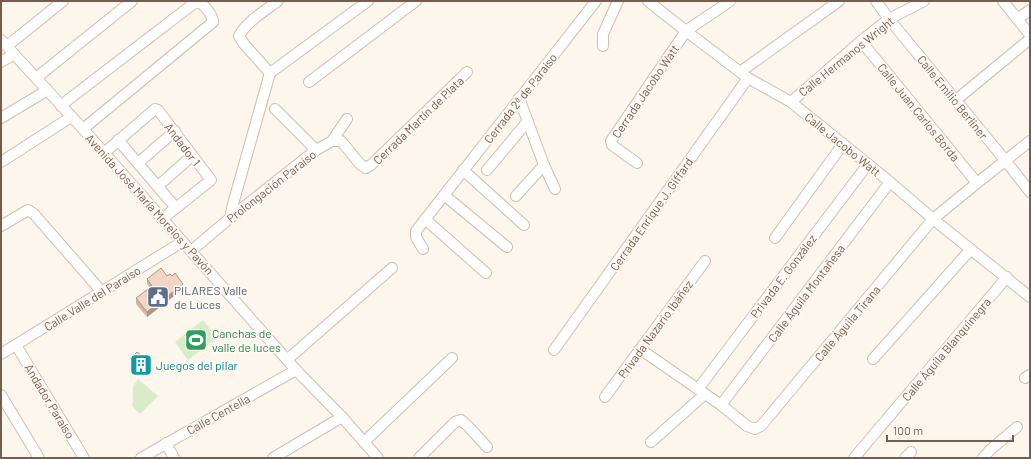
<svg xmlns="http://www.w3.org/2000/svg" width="1031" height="459" viewBox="0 0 1031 459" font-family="Barlow,sans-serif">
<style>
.green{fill:#d8ecc9}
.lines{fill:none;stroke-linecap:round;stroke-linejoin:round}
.minor-casing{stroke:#d1beb0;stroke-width:12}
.minor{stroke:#fff;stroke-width:10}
.wall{fill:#d1b7a8}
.shaded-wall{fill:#aa9588}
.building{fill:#f3d5c3;stroke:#aa9588}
.labels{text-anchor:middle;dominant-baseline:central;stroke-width:3.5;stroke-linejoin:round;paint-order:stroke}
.street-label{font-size:12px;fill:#7a5c4d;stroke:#fffaf3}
.service-label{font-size:12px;fill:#4e5e75;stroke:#fffaf3;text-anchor:start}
.leisure-label{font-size:12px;fill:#27864d;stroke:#fffaf3;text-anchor:start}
.culture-label{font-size:12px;fill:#0d838f;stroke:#fffaf3;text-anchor:start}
</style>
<rect width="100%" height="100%" fill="#fdf6ec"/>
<!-- green -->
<g class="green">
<polygon points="203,320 217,338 188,360 175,342"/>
<polygon points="138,379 158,396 140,414 132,406 133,399 133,386"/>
</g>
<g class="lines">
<!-- minor casing -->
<g class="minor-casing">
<g id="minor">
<polyline points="648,1 686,31 748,78 791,102 890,182 933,219 1030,297"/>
<polyline points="876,1 889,19 1005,160 1030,192"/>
<polyline points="1003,1 1030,35"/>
<polyline points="1017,19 1030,10"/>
<polyline points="1,40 83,129 296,370 342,417 378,458"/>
<polyline points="861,41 977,183"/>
<polyline points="7,46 63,1"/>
<polyline points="603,46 603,34 618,1"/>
<polyline points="1,62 14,54"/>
<polyline points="740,72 839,1"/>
<path d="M 270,73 L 244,44 L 239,36 C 246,22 266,10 278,1"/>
<polyline points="36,78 132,1"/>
<polyline points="309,82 416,1"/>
<polyline points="519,98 544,165 555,189"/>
<polyline points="956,100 1030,39"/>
<polyline points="791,102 861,41 889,19 924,1"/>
<path d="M 61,106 L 68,100 L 193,4 L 198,2 C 205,5 212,14 213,22 L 83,129"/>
<polyline points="275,109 316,150"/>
<polyline points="1,118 41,94 47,89"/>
<polyline points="118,140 176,208"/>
<polyline points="332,141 341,141 360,164 366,168 371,165 467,72"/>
<polyline points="104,153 155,109 158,110 211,180 162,219"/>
<polyline points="1,162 71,117"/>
<polyline points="138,163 175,131"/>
<polyline points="637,163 612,145 611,141 686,31 730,1"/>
<polyline points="463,170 524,225"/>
<polyline points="487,170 528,121"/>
<polyline points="158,186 192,156"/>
<polyline points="444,195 507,247"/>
<polyline points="516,196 544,165"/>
<polyline points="230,218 233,204 270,73 368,1"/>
<polyline points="425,219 486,273"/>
<polyline points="1,226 28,210 34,214 102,292"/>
<polyline points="775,238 843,144"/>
<polyline points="423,249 416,237 416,231 596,1"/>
<polyline points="191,251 230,218 316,150 332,141 347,119"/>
<polyline points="16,345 84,458"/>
<polyline points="640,349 721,405 747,426 755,429 761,426 933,219 977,183 1030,141"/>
<polyline points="554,350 748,78"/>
<polyline points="1,354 182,242"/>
<polyline points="288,359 392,268"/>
<polyline points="873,359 971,249"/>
<polyline points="1025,378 1030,375"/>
<polyline points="698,389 868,164"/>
<polyline points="1,395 39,458"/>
<polyline points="605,397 705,261"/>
<polyline points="721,405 890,182"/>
<polyline points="364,442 452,358"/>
<polyline points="651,442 705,394"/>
<polyline points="166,443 174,458"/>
<polyline points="141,458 296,370"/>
<polyline points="273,458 342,417"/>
<polyline points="419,458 455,422 461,420 468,426 487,447"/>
<polyline points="854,458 1007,277"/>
<polyline points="905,458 911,452"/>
<polyline points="983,458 990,450 1017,427"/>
</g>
</g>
<!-- minor -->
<use href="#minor" class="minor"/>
</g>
<!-- wall -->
<g class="wall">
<polygon points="167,276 183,289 147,317 136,304 136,298 150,288 147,284 147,279"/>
<polygon points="130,359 151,366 144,376 130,363"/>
</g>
<!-- shaded-wall -->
<g class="shaded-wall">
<polygon points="183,284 183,289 147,317 147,312"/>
<polygon points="151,363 151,366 144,376 144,372"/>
</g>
<!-- building -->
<g class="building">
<polygon points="161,268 167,276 170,274 172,276 175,273 183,284 147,312 136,298 152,286 147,279"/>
<polygon points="137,352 151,363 144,372 130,359"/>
</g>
<!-- icons -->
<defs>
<g id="civic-square" transform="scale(1.15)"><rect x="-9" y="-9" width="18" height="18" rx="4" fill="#5c6f8a" stroke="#fffaf3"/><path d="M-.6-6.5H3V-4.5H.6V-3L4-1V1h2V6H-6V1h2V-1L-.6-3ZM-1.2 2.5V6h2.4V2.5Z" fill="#fff"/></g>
<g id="stadium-square" transform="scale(1.15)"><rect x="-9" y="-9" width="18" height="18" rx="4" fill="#2e9e5b" stroke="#fffaf3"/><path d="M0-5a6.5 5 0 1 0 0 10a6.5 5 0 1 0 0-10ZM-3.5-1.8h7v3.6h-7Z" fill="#fff"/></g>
<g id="building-square" transform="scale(1.15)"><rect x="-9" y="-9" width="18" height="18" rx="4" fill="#0f9aa8" stroke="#fffaf3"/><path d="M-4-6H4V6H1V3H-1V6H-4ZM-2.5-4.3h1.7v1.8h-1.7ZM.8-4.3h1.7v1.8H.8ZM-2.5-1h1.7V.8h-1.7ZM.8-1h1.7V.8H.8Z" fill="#fff"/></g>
</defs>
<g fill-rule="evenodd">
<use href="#civic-square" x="158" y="297"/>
<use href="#stadium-square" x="196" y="340"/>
<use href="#building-square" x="141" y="365"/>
</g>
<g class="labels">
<!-- street labels -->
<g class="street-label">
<text transform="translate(846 56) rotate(-39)">Calle Hermanos Wright</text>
<text transform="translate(645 91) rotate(-56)">Cerrada Jacobo Watt</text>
<text transform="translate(953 97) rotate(51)">Calle Emilio Berliner</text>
<text transform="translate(520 98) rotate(-52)">Cerrada 2ª de Paraíso</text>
<text transform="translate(919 112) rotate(51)">Calle Juan Carlos Borda</text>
<text transform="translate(418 120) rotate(-44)">Cerrada Martín de Plata</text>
<text transform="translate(183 144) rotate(53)">Andador 1</text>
<text transform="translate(843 144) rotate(39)">Calle Jacobo Watt</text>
<text transform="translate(271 186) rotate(-38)">Prolongación Paraíso</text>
<text transform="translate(150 204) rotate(48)">Avenida José María Morelos y Pavón</text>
<text transform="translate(651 214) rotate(-55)">Cerrada Enrique J. Giffard</text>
<text transform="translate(783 276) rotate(-53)">Privada E. González</text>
<text transform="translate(806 293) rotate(-53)">Calle Águila Montañesa</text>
<text transform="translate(92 298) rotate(-32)">Calle Valle del Paraíso</text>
<text transform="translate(847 323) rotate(-50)">Calle Águila Tirana</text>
<text transform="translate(655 329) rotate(-54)">Privada Nazario Ibáñez</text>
<text transform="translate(946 349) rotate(-50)">Calle Águila Blanquinegra</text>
<text transform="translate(50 401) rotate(59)">Andador Paraíso</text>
<text transform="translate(218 414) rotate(-29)">Calle Centella</text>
</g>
<!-- service labels -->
<g class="service-label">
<text x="174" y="290">PILARES Valle<tspan x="174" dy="14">de Luces</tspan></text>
</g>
<!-- leisure labels -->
<g class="leisure-label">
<text x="212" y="333">Canchas de<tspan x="212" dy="14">valle de luces</tspan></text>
</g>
<!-- culture labels -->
<g class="culture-label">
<text x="156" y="365">Juegos del pilar</text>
</g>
</g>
<!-- border -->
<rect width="1031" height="459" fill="none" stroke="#7a5c4d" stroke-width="4"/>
<!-- scale -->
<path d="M887 435v6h126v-6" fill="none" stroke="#7a5c4d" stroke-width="2"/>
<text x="893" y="435" font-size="12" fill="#7a5c4d" stroke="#fffaf3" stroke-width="3" paint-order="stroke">100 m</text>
</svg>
